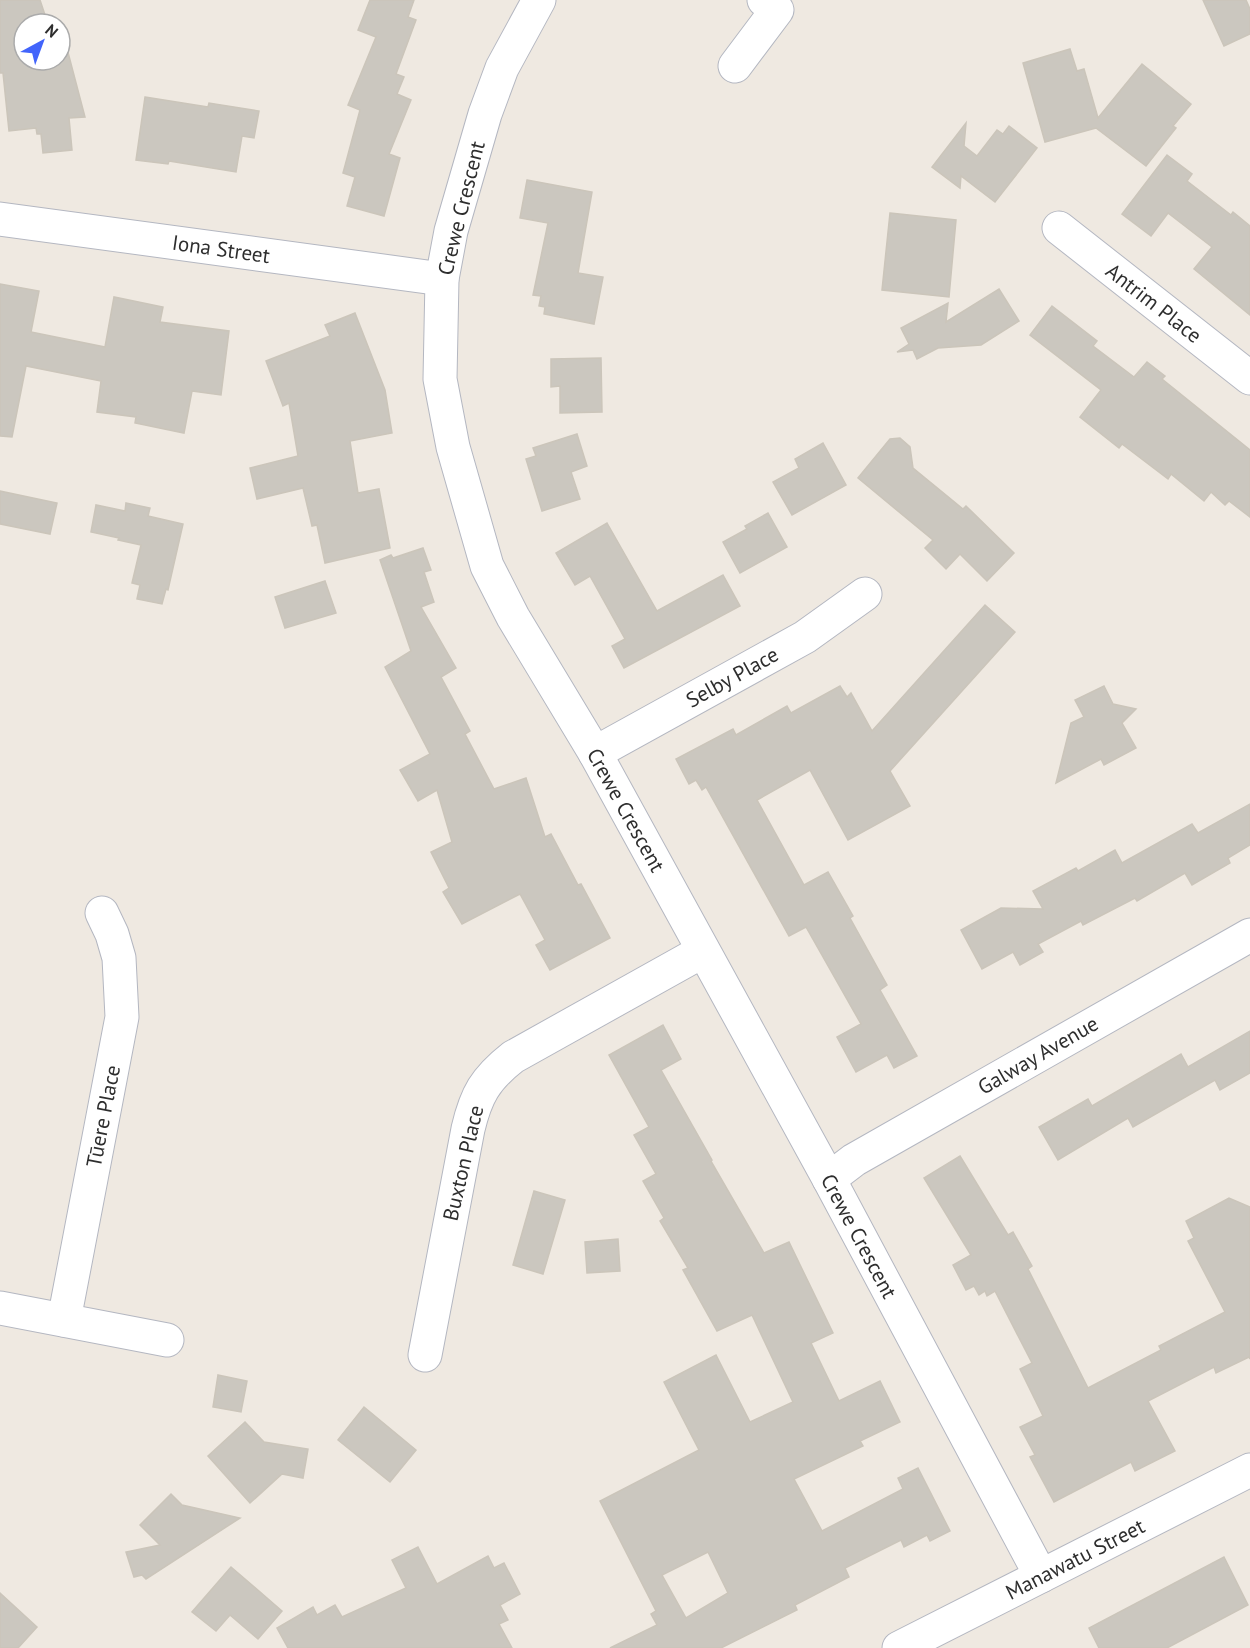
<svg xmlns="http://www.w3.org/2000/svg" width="1250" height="1648" viewBox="0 0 1250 1648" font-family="'PT Sans',sans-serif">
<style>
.building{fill:#cbc7bf;stroke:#cbc5ba;stroke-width:1.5;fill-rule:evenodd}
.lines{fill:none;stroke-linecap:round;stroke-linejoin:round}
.street-casing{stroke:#b4b7c1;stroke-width:35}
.secondary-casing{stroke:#b4b7c1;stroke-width:35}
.street{stroke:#fff;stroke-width:33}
.secondary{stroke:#fff;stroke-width:33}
.labels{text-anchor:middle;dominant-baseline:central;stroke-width:4.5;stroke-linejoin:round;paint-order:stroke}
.street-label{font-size:21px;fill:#2e2e2e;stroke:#fff}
</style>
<rect width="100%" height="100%" fill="#efe9e1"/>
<!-- building -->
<g class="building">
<polygon points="0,0 40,0 48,24 24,24 24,60 60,60 60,24 51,24 60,22 85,117 69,118 72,150 43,153 41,134 37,134 36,128 9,131 3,73 0,73"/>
<polygon points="370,0 414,0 408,17 416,20 396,74 404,77 397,94 411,100 389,154 400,158 384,216 347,206 355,177 343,173 360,110 348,105 376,37 358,30"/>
<polygon points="1203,0 1246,0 1250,9 1250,34 1224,46"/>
<polygon points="1070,49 1077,71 1084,69 1098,118 1142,64 1191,104 1173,126 1176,128 1146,166 1096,128 1045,142 1023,63"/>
<polygon points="145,97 208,107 209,103 259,111 254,138 242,136 236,172 169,161 168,164 136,160"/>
<polygon points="966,123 964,146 977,156 997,130 1003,134 1009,126 1037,148 995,202 961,176 960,188 932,167"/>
<polygon points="1167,155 1192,174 1187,181 1231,215 1233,212 1250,226 1250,315 1194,269 1212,247 1168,213 1151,236 1122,214"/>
<polygon points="527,180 592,192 578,273 603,277 594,324 544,314 545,307 539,306 541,296 533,295 548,223 520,218"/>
<polygon points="890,213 956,220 949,297 882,290"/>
<polygon points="0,284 39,291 31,332 105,347 114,297 163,307 160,322 229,331 221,395 192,391 184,433 135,423 136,417 97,412 101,381 26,366 12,437 0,436"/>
<polygon points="999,289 1019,321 981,345 938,348 917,359 913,350 897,352 909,344 901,328 948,303 946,322"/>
<polygon points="1052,306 1097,341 1093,346 1134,377 1147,362 1165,376 1162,379 1250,450 1250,517 1229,501 1225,505 1211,492 1204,501 1171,474 1168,479 1122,444 1119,448 1080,417 1101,390 1030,335"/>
<polygon points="355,313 385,390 392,433 350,441 358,493 379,489 390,548 325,563 317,525 312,526 303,488 257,499 250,468 298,456 289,403 283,406 266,361 330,336 325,325"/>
<polygon points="601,358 602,412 560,413 560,386 551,387 551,359"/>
<polygon points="577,434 587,466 571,472 580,499 542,511 526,459 536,456 533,448"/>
<polygon points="900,438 910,447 913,468 963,509 966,506 1014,553 987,581 960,554 946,569 925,548 933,540 858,478 890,439"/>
<polygon points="823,443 846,485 792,515 773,482 799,468 795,459"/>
<polygon points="0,491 57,503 50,534 0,524"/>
<polygon points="126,503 150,508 148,516 183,524 168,590 166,589 162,604 137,599 140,585 132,583 141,545 118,540 119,538 91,532 96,505 125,511"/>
<polygon points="768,513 787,547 740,573 723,542 747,529 745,526"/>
<polygon points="607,523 657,611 723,575 740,606 624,668 612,646 625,639 590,576 575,585 556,553"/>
<polygon points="423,548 431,570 424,572 434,602 421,607 456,668 441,677 470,731 465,734 494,789 526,778 545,837 551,834 578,885 581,884 610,938 550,970 536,945 545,940 520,894 462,924 443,892 449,888 431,852 452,842 437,790 418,801 400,770 430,754 385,667 411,651 380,560 391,555 393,558"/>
<polygon points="325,581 336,613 285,628 275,597"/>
<polygon points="985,605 1015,632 890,771 910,806 848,840 810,770 757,800 804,885 828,872 853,916 850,918 887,985 880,990 917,1056 894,1068 887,1055 856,1072 837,1037 861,1024 806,927 789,936 706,787 702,790 696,780 689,784 676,759 733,729 736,735 787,706 791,713 840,686 847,697 851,693 872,731"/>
<polygon points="1104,686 1113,704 1136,709 1122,723 1136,748 1104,765 1101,759 1056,783 1071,723 1084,717 1075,700"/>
<polygon points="1250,804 1250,845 1228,858 1230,863 1192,885 1185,873 1137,901 1135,898 1083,925 1081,921 1038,944 1043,952 1020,965 1013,952 982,969 961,930 1001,908 1043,909 1033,891 1076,868 1078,871 1115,850 1122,863 1192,824 1198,833"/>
<path d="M 663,1025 L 681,1059 L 661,1070 L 712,1160 L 711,1161 L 764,1253 L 789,1242 L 833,1333 L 811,1343 L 839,1401 L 880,1381 L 900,1422 L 860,1441 L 863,1446 L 794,1479 L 822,1531 L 903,1489 L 898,1478 L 918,1468 L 950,1531 L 930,1541 L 927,1535 L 904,1547 L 901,1540 L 845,1568 L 849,1577 L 795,1605 L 797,1610 L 721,1648 L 610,1648 L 657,1625 L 651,1614 L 656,1611 L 600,1501 L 699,1450 L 664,1382 L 716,1355 L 750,1422 L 793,1402 L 752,1315 L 717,1331 L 683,1270 L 688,1268 L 660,1221 L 664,1218 L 643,1181 L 656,1174 L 634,1135 L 649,1127 L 609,1055 ZM 708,1552 L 728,1593 L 686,1618 L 662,1575 Z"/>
<polygon points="1250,1031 1250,1073 1220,1090 1215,1080 1133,1127 1128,1118 1058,1160 1039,1127 1088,1099 1092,1106 1181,1054 1188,1067"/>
<polygon points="960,1156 1008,1235 1013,1232 1032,1266 1028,1269 1088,1388 1161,1350 1159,1346 1225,1312 1188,1241 1194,1238 1186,1221 1229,1198 1250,1207 1250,1359 1249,1357 1216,1373 1214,1367 1148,1401 1175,1451 1135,1471 1131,1462 1054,1502 1030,1457 1035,1455 1020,1427 1043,1416 1020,1369 1032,1363 995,1291 987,1296 985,1291 979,1295 974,1286 966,1290 953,1265 971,1255 924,1178"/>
<polygon points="534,1191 565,1200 543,1274 513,1265"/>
<polygon points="618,1239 620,1271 587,1273 585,1242"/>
<polygon points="218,1375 247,1381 241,1412 213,1407"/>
<polygon points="364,1407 416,1450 390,1482 338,1440"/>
<polygon points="245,1422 264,1442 308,1449 303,1478 282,1474 250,1503 208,1456"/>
<polygon points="171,1494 182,1505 240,1518 146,1579 142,1575 134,1577 126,1552 160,1545 140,1525"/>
<polygon points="418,1547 437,1584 488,1556 494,1568 504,1563 520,1594 500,1605 508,1620 499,1624 512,1648 288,1648 277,1628 313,1607 317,1615 335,1605 342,1617 406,1588 392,1560"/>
<polygon points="1224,1557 1248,1605 1167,1648 1099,1648 1089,1628"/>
<polygon points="231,1567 282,1611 258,1639 230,1615 216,1631 192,1612"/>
<polygon points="0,1593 37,1627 18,1648 0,1648"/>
</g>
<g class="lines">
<!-- street casing -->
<g class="street-casing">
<g id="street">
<polyline points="539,0 502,68 485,114 451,231 442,279 440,379 453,447 487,566 513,617 595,753 829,1179 1041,1576"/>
<polyline points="735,66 777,10 764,0"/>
<polyline points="0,219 442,279"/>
<polyline points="1059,228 1250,378"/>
<polyline points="595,753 805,637 865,594"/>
<polyline points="829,1179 854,1160 1250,935"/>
<polyline points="0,1308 167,1340"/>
<polyline points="64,1320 122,1017 119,958 112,934 102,913"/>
<path d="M 425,1355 L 468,1129 C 476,1095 485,1079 513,1057 L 703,951"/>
</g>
</g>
<!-- secondary casing -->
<g class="secondary-casing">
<polyline id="secondary" points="899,1648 1250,1470"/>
</g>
<!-- street -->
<use href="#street" class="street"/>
<!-- secondary -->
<use href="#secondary" class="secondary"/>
</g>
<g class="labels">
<!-- street labels -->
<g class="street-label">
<text transform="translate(461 208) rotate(-76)">Crewe Crescent</text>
<text transform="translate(221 249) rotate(8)">Iona Street</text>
<text transform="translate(1154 303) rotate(38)">Antrim Place</text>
<text transform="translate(732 677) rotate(-29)">Selby Place</text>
<text transform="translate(626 810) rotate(61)">Crewe Crescent</text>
<text transform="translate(1038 1055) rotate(-30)">Galway Avenue</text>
<text transform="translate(103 1116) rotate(-79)">Tūere Place</text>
<text transform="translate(463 1163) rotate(-77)">Buxton Place</text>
<text transform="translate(859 1236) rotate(62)">Crewe Crescent</text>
<text transform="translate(1075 1559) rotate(-27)">Manawatu Street</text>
</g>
</g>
<!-- north arrow -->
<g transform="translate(42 42) rotate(41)"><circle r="28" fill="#ffffff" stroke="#ababab" stroke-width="1.5"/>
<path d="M0-4.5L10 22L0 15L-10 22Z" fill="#4264fb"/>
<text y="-9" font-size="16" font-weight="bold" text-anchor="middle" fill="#2e2e2e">N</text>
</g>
</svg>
